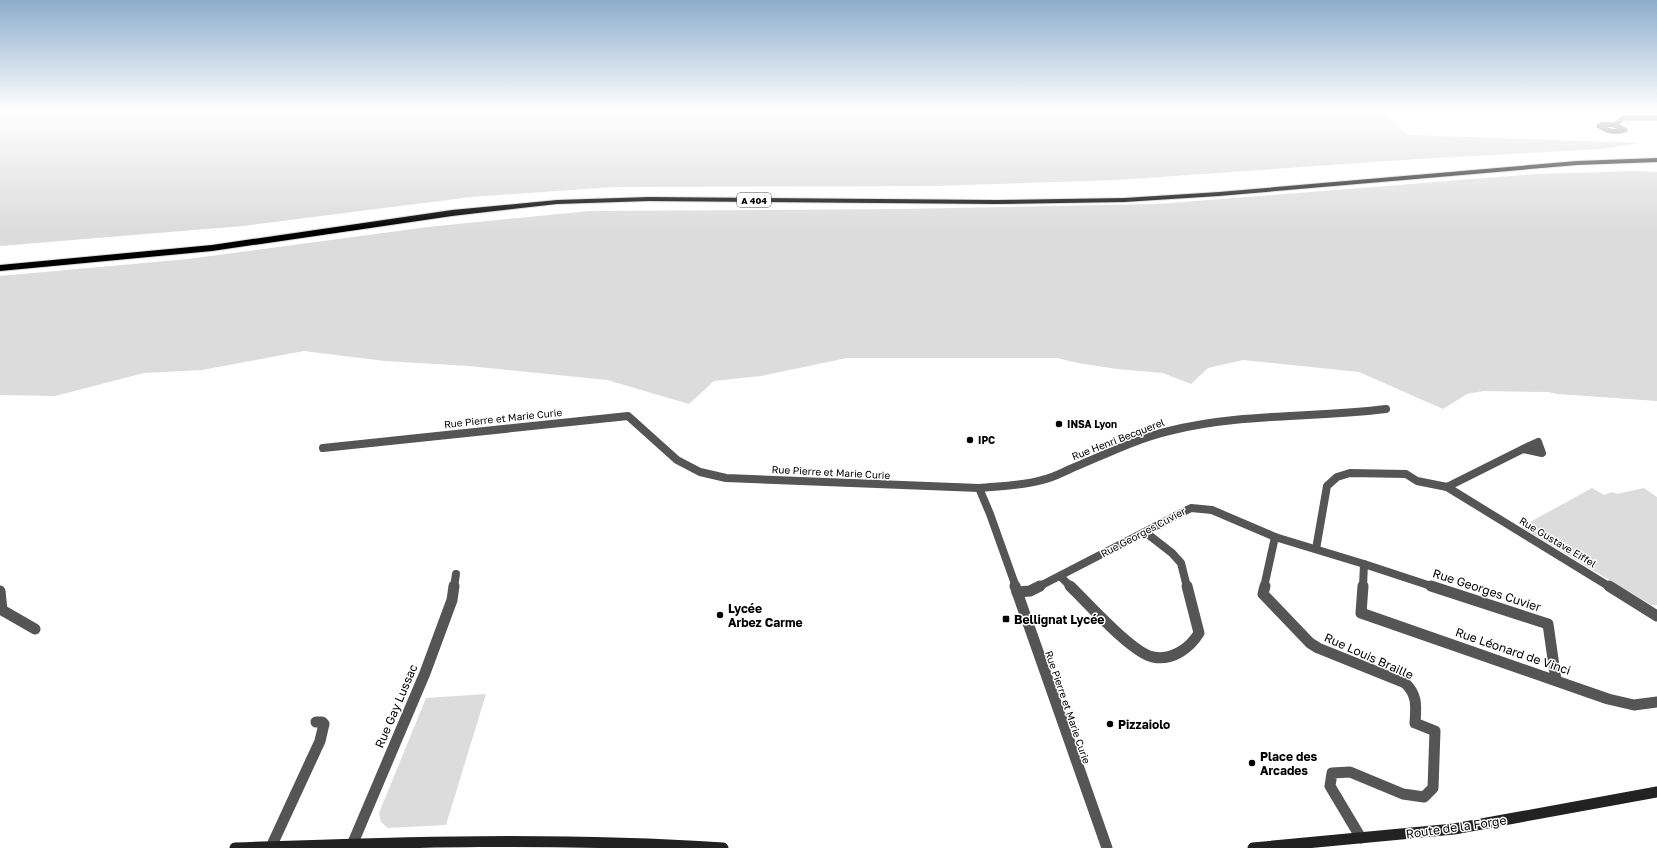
<svg xmlns="http://www.w3.org/2000/svg" width="1657" height="848" viewBox="0 0 1657 848" font-family="'Golos Text',sans-serif">
<style>
.green{fill:#dcdcdc}
.lines{fill:none;stroke-linecap:round;stroke-linejoin:round}
.motorway-casing{stroke:#dbdbdb;stroke-width:2}
.minor-far2{stroke:#555;stroke-width:5}
.minor-far1{stroke:#555;stroke-width:8}
.minor{stroke:#555;stroke-width:11}
.secondary{stroke:#222;stroke-width:11}
.motorway{fill:#000;fill-rule:evenodd}
.poi-dot{fill:#000;stroke:#fff;stroke-width:1.5}
.labels{text-anchor:middle;dominant-baseline:central;stroke-width:3;stroke-linejoin:round;paint-order:stroke}
.shield{fill:#fff;stroke:#4c4c4c;stroke-width:1}
.shield-label{font-size:9px;font-weight:bold;fill:#000}
.street-label{font-size:10px;fill:#000;stroke:#fff}
.poi-label{font-size:10px;font-weight:bold;fill:#000;stroke:#fff;text-anchor:start}
.near-street-label{font-size:12px;fill:#000;stroke:#fff}
.near-poi-label{font-size:12px;font-weight:bold;fill:#000;stroke:#fff;text-anchor:start}
</style>
<rect width="100%" height="100%" fill="#fff"/>
<!-- green -->
<g class="green">
<polygon points="0,111 1381,111 1408,135 1642,143 1601,149 1418,159 1116,180 935,186 614,187 471,197 243,226 0,246"/>
<polygon points="1634,171 1657,172 1657,401 1557,394 1548,392 1483,391 1467,394 1443,409 1359,372 1243,360 1208,368 1191,384 1163,373 1117,369 1078,363 1057,358 847,358 761,376 714,381 689,404 607,380 469,366 385,361 304,351 202,370 144,373 55,396 0,395 0,276 188,259 428,227 589,211 901,209 1158,204 1537,174"/>
<polygon points="1592,488 1604,495 1612,492 1617,494 1644,488 1657,497 1657,605 1651,605 1521,527"/>
<polygon points="486,694 446,825 388,828 381,822 379,813 426,698"/>
</g>
<g class="lines">
<!-- motorway casing -->
<g class="motorway-casing">
<polygon id="motorway" points="1657,158 1657,162 1577,165 1219,196 1124,202 996,204 649,201 557,204 452,216 212,251 0,271 0,265 212,245 452,210 557,200 649,197 996,200 1124,198 1219,192 1577,161"/>
</g>
<!-- minor-far2 -->
<g class="minor-far2">
<path d="M 1602,124 L 1615,125 L 1625,130 C 1616,133 1607,131 1599,126 Z"/>
<polyline points="1615,125 1623,118 1657,118"/>
</g>
<!-- minor-far1 -->
<g class="minor-far1">
<polygon points="1538,442 1542,453 1523,449"/>
<polyline points="323,448 628,416 677,460 700,472 726,478 979,488 990,514 1016,587"/>
<polyline points="1447,487 1610,587"/>
<path d="M 979,488 C 1000,486 1022,486 1042,480 C 1052,478 1061,473 1070,469 C 1102,456 1135,439 1169,431 C 1240,413 1314,418 1386,409"/>
<polyline points="1145,532 1172,553 1181,563 1187,587"/>
<polyline points="1316,549 1327,486 1337,477 1350,473 1406,474 1417,481 1447,487 1523,449"/>
<polyline points="1060,576 1071,587"/>
<polyline points="454,587 456,574"/>
<polyline points="1038,587 1191,508 1212,510 1275,537 1364,564"/>
<polyline points="1264,587 1275,537"/>
<polyline points="1363,587 1364,564 1434,587"/>
</g>
<!-- minor -->
<g class="minor">
<polyline points="1015,586 1107,848"/>
<path d="M 1070,586 C 1088,603 1132,653 1153,657 C 1172,661 1190,648 1199,633 L 1187,586"/>
<path d="M 1265,586 L 1263,594 L 1310,643 L 1318,648 L 1405,683 C 1418,695 1416,707 1415,723 L 1435,731 L 1433,788 L 1424,797 L 1403,794 L 1350,772 L 1332,773 L 1330,786 L 1361,838"/>
<polyline points="1363,586 1361,613 1608,699 1634,705 1657,702"/>
<polyline points="1431,586 1548,624 1556,680"/>
<polyline points="1609,586 1657,616"/>
<polyline points="0,591 2,610 35,629"/>
<polyline points="1017,592 1030,591 1040,586"/>
<polyline points="352,845 425,673 452,600 454,586"/>
<polyline points="271,847 320,741 324,724 322,722 316,722"/>
</g>
<!-- secondary -->
<g class="secondary">
<path d="M 235,848 C 398,842 560,837 723,848"/>
<polyline points="1253,848 1454,829 1657,792"/>
</g>
<!-- motorway -->
<use href="#motorway" class="motorway"/>
</g>
<!-- sky -->
<linearGradient id="sky" x2="0" y2="1"><stop stop-color="#8cadcc"/><stop offset="0.48" stop-color="#fff"/><stop offset="1" stop-color="#fff" stop-opacity="0"/></linearGradient>
<rect width="1657" height="230" fill="url(#sky)"/>
<!-- markers -->
<g class="poi-dot">
<circle cx="1059" cy="424" r="4"/>
<circle cx="970" cy="440" r="4"/>
<circle cx="720" cy="615" r="4"/>
<rect x="1002" y="615" width="8" height="8" rx="2"/>
<circle cx="1110" cy="724" r="4"/>
<circle cx="1252" cy="763" r="4"/>
</g>
<g class="labels">
<!-- shield labels -->
<rect class="shield" x="737" y="193" width="34" height="14" rx="3"/>
<g class="shield-label">
<text x="754" y="200">A 404</text>
</g>
<!-- street labels -->
<g class="street-label">
<text transform="translate(503 418) rotate(-6)">Rue Pierre et Marie Curie</text>
<text transform="translate(1118 439) rotate(-21)">Rue Henri Becquerel</text>
<text transform="translate(831 472) rotate(3)">Rue Pierre et Marie Curie</text>
<text transform="translate(1143 532) rotate(-28)">Rue Georges Cuvier</text>
<text transform="translate(1558 542) rotate(31)">Rue Gustave Eiffel</text>
<text transform="translate(1068 707) rotate(71)">Rue Pierre et Marie Curie</text>
</g>
<!-- poi labels -->
<g class="poi-label">
<text x="1067" y="424">INSA Lyon</text>
<text x="978" y="440">IPC</text>
</g>
<!-- near-street labels -->
<g class="near-street-label">
<text transform="translate(1487 590) rotate(18)">Rue Georges Cuvier</text>
<text transform="translate(1513 651) rotate(19)">Rue Léonard de Vinci</text>
<text transform="translate(1369 656) rotate(24)">Rue Louis Braille</text>
<text transform="translate(396 706) rotate(-67)">Rue Gay Lussac</text>
<text transform="translate(1456 827) rotate(-8)">Route de la Forge</text>
</g>
<!-- near-poi labels -->
<g class="near-poi-label">
<text x="728" y="608">Lycée<tspan x="728" dy="14">Arbez Carme</tspan></text>
<text x="1014" y="619">Bellignat Lycée</text>
<text x="1118" y="724">Pizzaiolo</text>
<text x="1260" y="756">Place des<tspan x="1260" dy="14">Arcades</tspan></text>
</g>
</g>
</svg>
